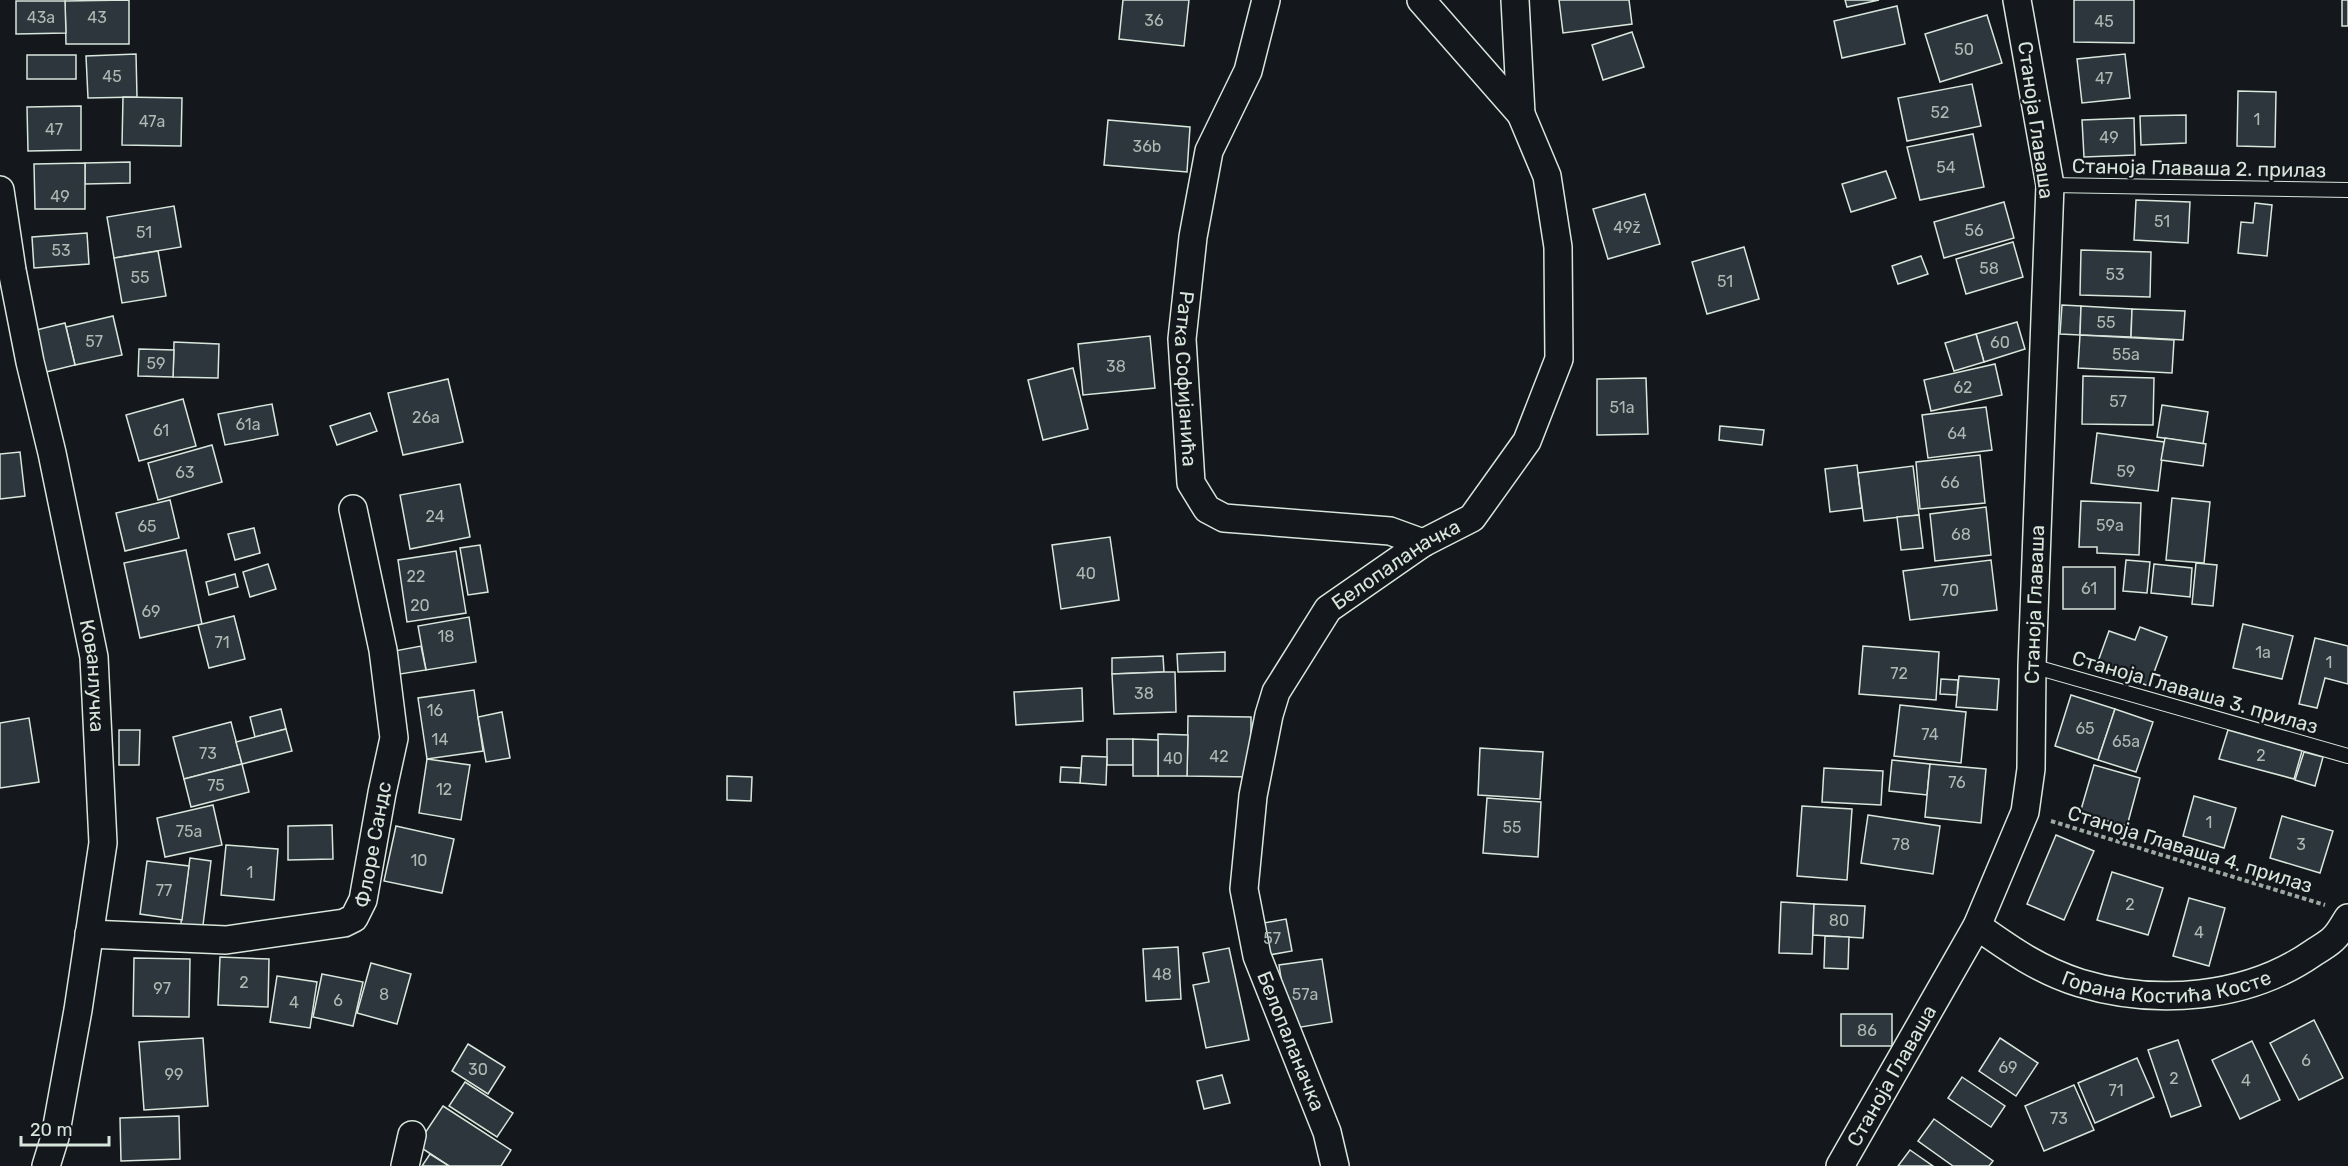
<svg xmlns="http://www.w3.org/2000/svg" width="2348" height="1166" viewBox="0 0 2348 1166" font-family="Rubik,sans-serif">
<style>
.building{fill:#2c363c;stroke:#d8e6dc;stroke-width:1.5}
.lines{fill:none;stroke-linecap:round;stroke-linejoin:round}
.service-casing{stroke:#d8e6dc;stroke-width:16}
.minor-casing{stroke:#d8e6dc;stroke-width:30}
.path{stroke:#9da8a2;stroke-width:4;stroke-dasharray:4.5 3;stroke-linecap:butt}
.service{stroke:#14181c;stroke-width:14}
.minor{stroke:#14181c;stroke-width:27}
.labels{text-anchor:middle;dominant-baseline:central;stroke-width:4.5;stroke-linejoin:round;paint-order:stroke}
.number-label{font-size:16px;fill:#adbab4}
.street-label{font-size:20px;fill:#d8e6dc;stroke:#14181c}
</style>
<rect width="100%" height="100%" fill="#14181c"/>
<!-- building -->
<g class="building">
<polygon points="129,0 129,44 66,44 65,1"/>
<polygon points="1123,0 1189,0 1184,46 1119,39"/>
<polygon points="1559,0 1629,0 1632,24 1563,33"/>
<polygon points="1845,0 1879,0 1847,7"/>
<polygon points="2074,0 2134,0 2134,43 2074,42"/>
<rect x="2342" y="0" width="6" height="26"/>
<polygon points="16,1 65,1 66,33 16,34"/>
<polygon points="1897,6 1905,44 1842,58 1834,21"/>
<polygon points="1987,15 2002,63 1940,82 1925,34"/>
<polygon points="1632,32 1644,67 1603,80 1592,45"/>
<polygon points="136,54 137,97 88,98 86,56"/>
<polygon points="2125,54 2130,98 2082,103 2077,59"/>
<rect x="27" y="55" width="49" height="24"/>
<polygon points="1972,84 1981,126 1907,141 1898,98"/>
<polygon points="2238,91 2276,92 2275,147 2237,146"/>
<polygon points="123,97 182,98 181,146 122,145"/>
<polygon points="81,106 81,150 28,151 27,107"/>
<polygon points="2186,115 2186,143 2141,145 2140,116"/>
<polygon points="2134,118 2135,155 2084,157 2082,120"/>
<polygon points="1108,120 1190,127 1187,172 1104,165"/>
<polygon points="1973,134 1984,187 1920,200 1907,147"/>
<polygon points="130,162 130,183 85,184 85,163"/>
<polygon points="85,163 85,209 35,209 34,164"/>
<polygon points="1886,171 1896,198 1851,212 1842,184"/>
<polygon points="1645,194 1660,244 1608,259 1593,209"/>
<polygon points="2136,200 2190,202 2188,243 2134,240"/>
<polygon points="2004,202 2014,238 1944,258 1934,222"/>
<polygon points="2255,203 2272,205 2267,256 2238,253 2241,222 2253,223"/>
<polygon points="174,206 181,247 114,258 107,217"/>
<polygon points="87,233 89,264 34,268 32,237"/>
<polygon points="2013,242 2023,277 1966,294 1956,259"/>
<polygon points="1744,247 1759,299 1707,314 1692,262"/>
<polygon points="2081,250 2151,252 2150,297 2080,295"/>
<polygon points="158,251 166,296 122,303 114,258"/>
<polygon points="1921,256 1928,274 1898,284 1892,266"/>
<polygon points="2062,305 2081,306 2080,335 2060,334"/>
<polygon points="2081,306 2132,309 2131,337 2080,335"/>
<polygon points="2132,309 2185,311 2183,340 2131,337"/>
<polygon points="113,316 122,355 75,365 66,327"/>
<polygon points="2017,322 2025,349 1984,362 1976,334"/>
<polygon points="65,323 75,365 46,372 36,330"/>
<polygon points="1976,334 1984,362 1954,371 1945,343"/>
<polygon points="2080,335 2174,340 2172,373 2078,368"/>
<polygon points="1150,336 1155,388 1083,395 1078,344"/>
<polygon points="174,342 219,344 218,378 173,377"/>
<polygon points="139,349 174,350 173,377 138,376"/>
<polygon points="1995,364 2002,395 1931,411 1924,380"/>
<polygon points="1073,368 1088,429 1043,440 1028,380"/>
<polygon points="2083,376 2154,378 2153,425 2082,424"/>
<polygon points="1646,378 1648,434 1597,435 1597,379"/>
<polygon points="448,379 463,442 403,455 388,393"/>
<polygon points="183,399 196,446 139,461 126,415"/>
<polygon points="272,404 278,435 225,445 218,414"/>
<polygon points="2162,405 2208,412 2203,444 2157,437"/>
<polygon points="1986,407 1992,450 1928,458 1922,415"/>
<polygon points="370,413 377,431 337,445 330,426"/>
<polygon points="1720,426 1764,430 1762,445 1719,440"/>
<polygon points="2097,433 2164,442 2158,491 2091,483"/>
<polygon points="2165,438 2206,444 2203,466 2161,460"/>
<polygon points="212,445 222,482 158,500 148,463"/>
<polygon points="20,452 25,496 0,499 0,454"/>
<polygon points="1980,455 1985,503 1920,509 1916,462"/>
<polygon points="1857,465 1862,508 1830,512 1825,469"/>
<polygon points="1913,466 1919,515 1864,521 1858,473"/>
<polygon points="460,484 470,537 410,549 400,495"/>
<polygon points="2172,498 2210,502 2204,563 2166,560"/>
<polygon points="170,500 179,538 125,551 116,513"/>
<polygon points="2081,501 2141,503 2139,555 2097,553 2097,547 2079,547"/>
<polygon points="1986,507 1991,555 1935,561 1930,514"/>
<polygon points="1919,515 1923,548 1901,550 1897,517"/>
<polygon points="254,528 260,553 235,560 228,534"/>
<polygon points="1110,537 1119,600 1061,609 1052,545"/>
<polygon points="480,545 488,592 468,595 460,548"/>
<polygon points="186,550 202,624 140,638 124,563"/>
<polygon points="456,551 466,613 407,622 398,560"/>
<polygon points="1991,560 1997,610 1910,620 1903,571"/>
<polygon points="2126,560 2150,562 2147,593 2123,591"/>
<polygon points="2196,563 2217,565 2213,606 2192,604"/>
<polygon points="268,564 276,589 250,597 243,572"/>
<polygon points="2154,564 2192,568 2190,597 2151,593"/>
<rect x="2063" y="567" width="52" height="42"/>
<polygon points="235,574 238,587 209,595 206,582"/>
<polygon points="234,616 245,659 209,668 198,625"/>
<polygon points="469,617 476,662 426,670 418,626"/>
<polygon points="2243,624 2293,636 2282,679 2233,668"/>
<polygon points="2140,627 2167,637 2149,686 2096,667 2109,631 2135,640"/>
<polygon points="2315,638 2348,646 2348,684 2325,678 2317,708 2299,704"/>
<polygon points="421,646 426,670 394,675 389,652"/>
<polygon points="1863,646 1939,652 1936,700 1859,694"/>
<polygon points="1225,652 1225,671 1178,672 1177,654"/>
<polygon points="1163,656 1164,672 1112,674 1112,658"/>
<polygon points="1164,672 1175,672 1176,712 1114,714 1112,674"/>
<polygon points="1959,676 1999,679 1997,710 1956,707"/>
<polygon points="1941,679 1958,680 1957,695 1940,694"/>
<polygon points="1082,688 1083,721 1016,725 1014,692"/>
<polygon points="474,690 483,751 427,759 418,698"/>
<polygon points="2071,695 2115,709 2098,760 2055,746"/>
<polygon points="1900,705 1966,712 1961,763 1894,756"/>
<polygon points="281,709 286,729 255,737 250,717"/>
<polygon points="2115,709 2153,722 2136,772 2098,760"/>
<polygon points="502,712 510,758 486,762 478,717"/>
<polygon points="1188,716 1251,717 1251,777 1187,776"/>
<polygon points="29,718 39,782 0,788 0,723"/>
<polygon points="231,722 242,764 184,779 173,737"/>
<polygon points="286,729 292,751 242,764 236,742"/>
<polygon points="119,730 140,730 139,765 119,765"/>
<polygon points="2228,730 2302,751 2294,779 2219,759"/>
<polygon points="1158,734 1188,735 1187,776 1158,776"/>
<rect x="1107" y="739" width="26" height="26"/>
<polygon points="1133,739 1158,740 1158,776 1133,776"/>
<polygon points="1480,748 1543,752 1540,799 1478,795"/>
<polygon points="2304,752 2323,757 2315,786 2295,780"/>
<polygon points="1082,756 1107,757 1106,785 1080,783"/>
<polygon points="427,759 470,765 461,820 419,813"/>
<polygon points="1892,760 1930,764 1927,795 1889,791"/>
<polygon points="242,764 249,792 191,807 184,779"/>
<polygon points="1930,764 1986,769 1981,823 1925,817"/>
<polygon points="2094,765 2140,778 2127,826 2080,813"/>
<polygon points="1061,767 1081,768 1080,783 1060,782"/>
<polygon points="1824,768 1883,771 1881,805 1822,802"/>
<polygon points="727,776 752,777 751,801 727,800"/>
<polygon points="2194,796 2236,808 2224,848 2183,836"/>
<polygon points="1487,798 1541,802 1538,857 1483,853"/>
<polygon points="213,805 222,845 165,857 157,818"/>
<polygon points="1802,806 1852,809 1847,880 1797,876"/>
<polygon points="1868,815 1940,826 1933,874 1861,863"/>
<polygon points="2282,816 2333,831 2320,873 2270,858"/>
<polygon points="332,825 333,859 288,860 288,826"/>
<polygon points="396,826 454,839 442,893 384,881"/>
<polygon points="2056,835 2094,851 2064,920 2027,904"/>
<polygon points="226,845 278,849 274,900 221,895"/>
<polygon points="190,858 211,861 202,933 180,930"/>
<polygon points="147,861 189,866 182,920 140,914"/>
<polygon points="2112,872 2163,888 2148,935 2097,920"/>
<polygon points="2189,898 2225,908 2209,966 2173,956"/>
<polygon points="1781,902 1814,904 1812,954 1779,953"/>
<polygon points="1814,904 1865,906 1863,938 1813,935"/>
<polygon points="1286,919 1292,951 1258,957 1253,925"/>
<polygon points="1825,936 1849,937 1848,969 1824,968"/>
<polygon points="1178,947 1181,999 1146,1001 1143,949"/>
<polygon points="1229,948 1249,1040 1206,1048 1193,985 1209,982 1203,953"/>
<polygon points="220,957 269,959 268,1007 218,1005"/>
<polygon points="134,958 190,959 189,1017 133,1016"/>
<polygon points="1322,959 1332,1022 1289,1029 1279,965"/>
<polygon points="371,963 411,974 397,1024 357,1013"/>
<polygon points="322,974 363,982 353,1026 313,1017"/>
<polygon points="277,976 317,982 310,1028 270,1022"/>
<rect x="1841" y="1014" width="51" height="32"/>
<polygon points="2314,1020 2343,1078 2299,1100 2270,1043"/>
<polygon points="203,1038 208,1106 144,1110 139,1042"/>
<polygon points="2000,1038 2038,1063 2016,1096 1979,1071"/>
<polygon points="2178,1040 2201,1106 2171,1117 2148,1050"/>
<polygon points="2252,1041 2280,1100 2240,1119 2212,1060"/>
<polygon points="468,1044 505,1067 488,1094 452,1071"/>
<polygon points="2137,1058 2154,1097 2095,1123 2078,1083"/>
<polygon points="1222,1075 1230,1103 1204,1109 1197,1081"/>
<polygon points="1962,1077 2005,1106 1991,1127 1948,1098"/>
<polygon points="465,1082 513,1113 497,1137 449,1106"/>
<polygon points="2074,1085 2094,1130 2044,1151 2025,1106"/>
<polygon points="443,1106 511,1150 501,1166 449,1166 417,1145"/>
<polygon points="179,1116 180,1159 121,1161 120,1118"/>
<polygon points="1934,1119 1993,1161 1989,1166 1953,1166 1918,1141"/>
<polygon points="1910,1150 1933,1166 1898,1166"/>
<polygon points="430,1154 449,1166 422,1166"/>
</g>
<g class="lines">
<!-- service casing -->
<g class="service-casing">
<g id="service">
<polyline points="2050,185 2348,190"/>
<polyline points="2032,666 2348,756"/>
</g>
</g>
<!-- minor casing -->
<g class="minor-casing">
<g id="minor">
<path id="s1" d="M 1266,0 L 1248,71 L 1209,151 L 1193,237 L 1182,339 L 1191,483 L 1207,509 L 1224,518 L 1390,531 L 1423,543"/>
<polyline points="1421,0 1521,114"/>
<path id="s2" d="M 0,190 L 12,270 L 30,362 L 52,453 L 94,657 L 103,843 L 78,1010 L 55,1137 L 46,1166"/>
<path id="s3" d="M 1977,926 C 2011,950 2039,970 2080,983 C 2156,1006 2247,999 2313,953 C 2320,948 2329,944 2335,937 C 2340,932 2344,924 2348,918"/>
<path id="s4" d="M 89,934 L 226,940 L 344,923 L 354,918 L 363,900 L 382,793 L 394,738 L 383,650 L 353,509"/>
<polyline points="405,1166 412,1135"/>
<path id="s5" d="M 1335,1166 L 1327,1132 L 1257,956 L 1244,889 L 1253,796 L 1269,715 L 1276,692 L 1328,609 L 1423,543 L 1472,518 L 1527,441 L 1559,359 L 1558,247 L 1547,176 L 1521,114 L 1515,0"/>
<path id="s6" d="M 1840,1166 L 1977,926 L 2025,812 L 2031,769 L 2032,666 L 2050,185 L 2017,0"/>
</g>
</g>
<!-- path -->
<polyline class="path" points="2051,821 2325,905"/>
<!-- service -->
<use href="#service" class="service"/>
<!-- minor -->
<use href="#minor" class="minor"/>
</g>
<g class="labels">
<!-- number labels -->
<g class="number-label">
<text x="41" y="17">43a</text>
<text x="97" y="17">43</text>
<text x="1154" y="20">36</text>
<text x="2104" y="21">45</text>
<text x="1964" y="49">50</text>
<text x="112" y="76">45</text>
<text x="2104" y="78">47</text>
<text x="1940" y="112">52</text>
<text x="2257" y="119">1</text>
<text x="152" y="121">47a</text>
<text x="54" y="129">47</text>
<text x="2109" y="137">49</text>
<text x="1147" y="146">36b</text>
<text x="1946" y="167">54</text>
<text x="60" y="196">49</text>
<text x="2162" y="221">51</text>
<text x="1627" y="227">49ž</text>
<text x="1974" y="230">56</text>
<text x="144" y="232">51</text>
<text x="61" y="250">53</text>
<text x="1989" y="268">58</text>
<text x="2115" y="274">53</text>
<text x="140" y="277">55</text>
<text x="1725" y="281">51</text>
<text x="2106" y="322">55</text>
<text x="94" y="341">57</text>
<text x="2000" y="342">60</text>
<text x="2126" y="354">55a</text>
<text x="156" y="363">59</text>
<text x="1116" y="366">38</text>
<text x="1963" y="387">62</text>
<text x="2118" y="401">57</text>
<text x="1622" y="407">51a</text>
<text x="426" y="417">26a</text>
<text x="248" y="424">61a</text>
<text x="161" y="430">61</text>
<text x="1957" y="433">64</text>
<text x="2126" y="471">59</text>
<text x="185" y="472">63</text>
<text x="1950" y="482">66</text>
<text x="435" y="516">24</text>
<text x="2110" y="525">59a</text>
<text x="147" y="526">65</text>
<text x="1961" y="534">68</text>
<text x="1086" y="573">40</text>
<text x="416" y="576">22</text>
<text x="2089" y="588">61</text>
<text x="1950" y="590">70</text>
<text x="420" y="605">20</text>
<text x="151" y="611">69</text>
<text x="446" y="636">18</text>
<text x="222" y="642">71</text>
<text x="2263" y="652">1a</text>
<text x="2329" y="662">1</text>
<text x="1899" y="673">72</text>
<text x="1144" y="693">38</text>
<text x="435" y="710">16</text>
<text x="2085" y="728">65</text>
<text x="1930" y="734">74</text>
<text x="440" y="739">14</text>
<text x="2126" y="741">65a</text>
<text x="208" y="753">73</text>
<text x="2261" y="755">2</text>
<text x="1219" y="756">42</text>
<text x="1173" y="758">40</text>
<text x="1957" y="782">76</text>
<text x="216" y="785">75</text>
<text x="444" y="789">12</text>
<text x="2209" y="822">1</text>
<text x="1512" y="827">55</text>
<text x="189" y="831">75a</text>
<text x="1901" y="844">78</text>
<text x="2301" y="844">3</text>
<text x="419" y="860">10</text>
<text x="250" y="872">1</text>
<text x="164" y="890">77</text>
<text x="2130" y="904">2</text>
<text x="1839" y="920">80</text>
<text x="2199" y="932">4</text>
<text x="1272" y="938">57</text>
<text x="1162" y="974">48</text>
<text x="244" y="982">2</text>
<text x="162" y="988">97</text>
<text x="384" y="994">8</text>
<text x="1305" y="994">57a</text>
<text x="338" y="1000">6</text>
<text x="294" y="1002">4</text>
<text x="1867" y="1030">86</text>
<text x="2306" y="1060">6</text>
<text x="2008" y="1067">69</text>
<text x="478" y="1069">30</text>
<text x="174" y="1074">99</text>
<text x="2174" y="1078">2</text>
<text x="2246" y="1080">4</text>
<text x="2116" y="1090">71</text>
<text x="2059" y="1118">73</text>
</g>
<!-- street labels -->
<g class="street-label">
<text transform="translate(2036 120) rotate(82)">Станоја Главаша</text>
<text transform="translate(2199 168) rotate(1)">Станоја Главаша 2. прилаз</text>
<text stroke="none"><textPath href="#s1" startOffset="392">Ратка Софијанића</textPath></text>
<text stroke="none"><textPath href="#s5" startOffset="672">Белопаланачка</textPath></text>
<text stroke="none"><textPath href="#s6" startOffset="608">Станоја Главаша</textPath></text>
<text stroke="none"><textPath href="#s2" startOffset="495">Кованлучка</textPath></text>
<text transform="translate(2195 692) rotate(16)">Станоја Главаша 3. прилаз</text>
<text stroke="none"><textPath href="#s4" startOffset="344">Флоре Сандс</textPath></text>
<text transform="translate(2190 849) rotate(17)">Станоја Главаша 4. прилаз</text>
<text stroke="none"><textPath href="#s3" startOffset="206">Горана Костића Косте</textPath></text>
<text transform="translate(1291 1041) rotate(68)">Белопаланачка</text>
<text stroke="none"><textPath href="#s6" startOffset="104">Станоја Главаша</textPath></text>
</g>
</g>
<!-- scale -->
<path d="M21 1136v9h88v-9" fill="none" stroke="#d8e6dc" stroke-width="3"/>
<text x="30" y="1136" font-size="18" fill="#d8e6dc" stroke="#14181c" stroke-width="4.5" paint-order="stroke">20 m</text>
</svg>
